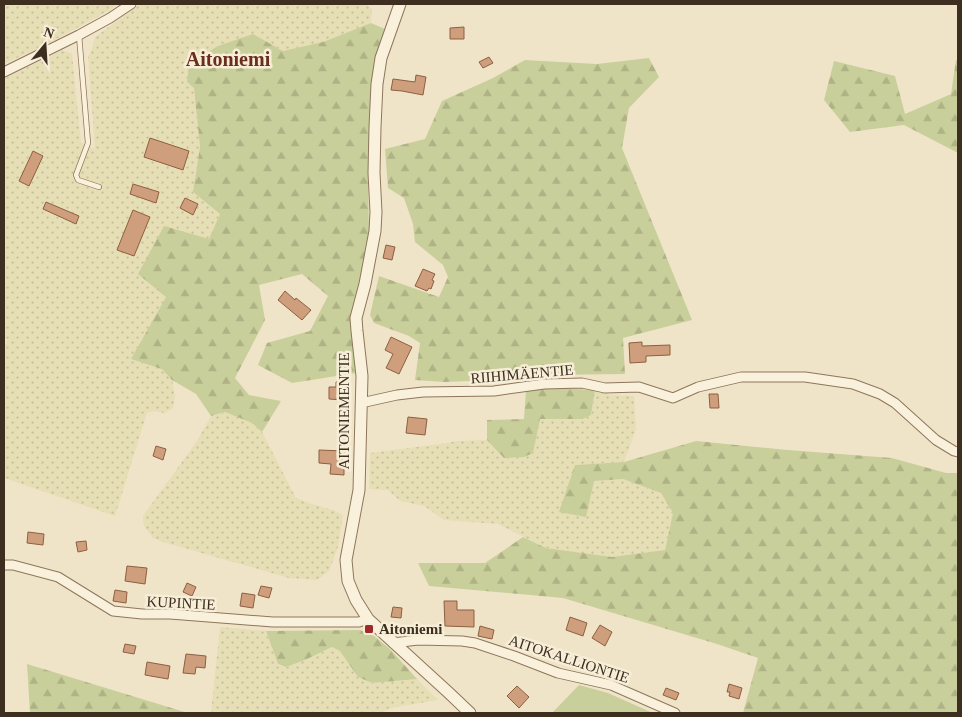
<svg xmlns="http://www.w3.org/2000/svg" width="962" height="717" viewBox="0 0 962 717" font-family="Georgia,serif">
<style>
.farmland{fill:url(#farmland-dots)}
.green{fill:#c9cf9b}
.forest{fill:url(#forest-firs)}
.building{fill:#cf9f7d;stroke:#8d5f41}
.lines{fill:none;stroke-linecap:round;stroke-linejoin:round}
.service-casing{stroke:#8d765c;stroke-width:6}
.minor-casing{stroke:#8d765c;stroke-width:11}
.tertiary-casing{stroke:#8d765c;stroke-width:13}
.service{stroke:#faf1dc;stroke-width:4.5}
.minor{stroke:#faf1dc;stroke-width:9}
.tertiary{stroke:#faf1dc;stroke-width:11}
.poi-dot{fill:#9e2a2b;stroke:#f7eed8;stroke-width:2}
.labels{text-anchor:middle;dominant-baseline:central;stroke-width:5;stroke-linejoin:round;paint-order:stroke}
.street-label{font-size:15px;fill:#3d2e20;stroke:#f7eed8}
.poi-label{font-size:15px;font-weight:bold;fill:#3d2e20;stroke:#f7eed8;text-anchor:start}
.district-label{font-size:20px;font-weight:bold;fill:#6b2e1e;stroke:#f7eed8}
</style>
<defs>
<pattern id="farmland-dots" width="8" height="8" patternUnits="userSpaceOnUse" patternTransform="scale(1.25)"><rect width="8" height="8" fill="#e6deb5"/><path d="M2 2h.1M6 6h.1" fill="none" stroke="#c6bf9b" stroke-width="1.8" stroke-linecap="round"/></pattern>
<pattern id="forest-firs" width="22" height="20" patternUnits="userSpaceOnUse" patternTransform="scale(1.25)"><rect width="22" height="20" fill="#c9cf9b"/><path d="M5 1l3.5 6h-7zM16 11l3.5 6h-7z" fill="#aeb285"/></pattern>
</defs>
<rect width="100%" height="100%" fill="#f0e4c8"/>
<!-- farmland -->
<g class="farmland">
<polygon points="4,4 117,4 110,10 75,29 37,49 4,64"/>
<polygon points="140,4 366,4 372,9 371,23 323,42 283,51 253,34 194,88 200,147 193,192 220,214 209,239 166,297 162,369 172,380 175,396 173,408 165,413 153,411 147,413 115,516 4,478 4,344 6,344 7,339 4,339 4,79 62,50 72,54 81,143 95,149 88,57 92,49 95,37"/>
<polygon points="595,390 610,395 634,396 636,429 624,462 575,465 593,481 623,479 661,493 673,513 665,550 612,557 546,548 498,524 444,520 424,506 400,501 388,490 369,489 370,453 440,444 458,441 487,440 504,458 533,453 539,419 583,419 591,415"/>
<polygon points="225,412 252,423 262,432 296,498 309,503 333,510 343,515 338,547 329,571 317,580 289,578 163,542 153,538 144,526 143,516 197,441 211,416"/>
<polygon points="220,627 266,631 278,665 286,667 305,660 332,647 340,650 358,677 372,683 417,679 438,700 396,707 379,713 211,713"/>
</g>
<!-- green -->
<polygon class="green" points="579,685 608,693 653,713 552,713"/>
<!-- forest -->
<g class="forest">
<polygon points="371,23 385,29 377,56 371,87 368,181 369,232 360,280 353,309 351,329 356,373 292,383 258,365 267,343 310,331 328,296 302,274 259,285 265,320 235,378 249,395 281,401 262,432 252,423 225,412 211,416 196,394 172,380 162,369 131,359 166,297 138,274 164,226 209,239 220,214 193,192 200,147 194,88 187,82 189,66 199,57 218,46 253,34 283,51 323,42"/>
<polygon points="649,58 659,77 629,108 622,148 692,320 623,338 625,374 542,375 496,380 444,382 415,380 420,343 409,336 374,323 370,315 379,276 439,297 448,277 443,265 415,242 413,224 404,198 388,188 385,149 425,139 442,101 493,78 525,60 597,64"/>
<polygon points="956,60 958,60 958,153 904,125 850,132 824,100 834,61 895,76 905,114 951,94"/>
<polygon points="558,388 595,390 591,415 583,419 540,419 533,453 524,457 504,458 487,440 487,420 524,419 526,390"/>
<polygon points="696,441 788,450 892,458 946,473 958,473 958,713 743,713 758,658 717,644 563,598 429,586 418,563 485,563 523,537 546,548 612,557 665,550 673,513 661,493 623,479 594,481 586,517 559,512 575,465 624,462"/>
<polygon points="360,630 374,636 390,649 417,679 372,683 358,677 340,651 332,647 305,660 286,667 278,664 266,631"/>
<polygon points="27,664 188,713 30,713"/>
</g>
<!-- building -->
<g class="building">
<polygon points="464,27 464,39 450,39 450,28"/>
<polygon points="489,57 493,63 483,68 479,62"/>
<polygon points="416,75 426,77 423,95 402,91 391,90 393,79 415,82"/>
<polygon points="150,138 189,151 183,170 144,157"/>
<polygon points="33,151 43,156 29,186 19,181"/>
<polygon points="133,184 159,192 156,203 130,194"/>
<polygon points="185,198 198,204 193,215 180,208"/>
<polygon points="46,202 79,216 76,224 43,209"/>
<polygon points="133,210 150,217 134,256 117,250"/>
<polygon points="386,245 395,247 392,260 383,258"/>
<polygon points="423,269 435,274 432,280 434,281 431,289 429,288 427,291 415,286"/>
<polygon points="285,291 295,300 296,298 311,310 302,320 278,300"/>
<polygon points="391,337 412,347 399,374 386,368 393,354 385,350"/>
<polygon points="642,342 642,346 670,345 670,355 646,356 646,362 630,363 629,343"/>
<polygon points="336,382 345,382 344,400 329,399 329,387 336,387"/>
<polygon points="709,394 718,394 719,408 710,408"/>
<polygon points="408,417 427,419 425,435 406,433"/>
<polygon points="156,446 166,449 163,460 153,456"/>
<polygon points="319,450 344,451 344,475 330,474 331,464 319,463"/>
<polygon points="28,532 44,534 43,545 27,543"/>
<polygon points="86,541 87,550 78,552 76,542"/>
<polygon points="127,566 147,568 145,584 125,581"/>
<polygon points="187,583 196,587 192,596 183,592"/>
<polygon points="261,586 272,588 269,598 258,595"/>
<polygon points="115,590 127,592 126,603 113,601"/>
<polygon points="242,593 255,595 253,608 240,606"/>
<polygon points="444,601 457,601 457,610 474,610 474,627 445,626"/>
<polygon points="393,607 402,608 401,618 391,617"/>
<polygon points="570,617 587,623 583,636 566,630"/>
<polygon points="600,625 612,632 605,646 592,638"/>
<polygon points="480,626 494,630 492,639 478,636"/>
<polygon points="125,644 136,646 134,654 123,652"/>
<polygon points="186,654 206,656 205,668 196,667 195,674 183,673"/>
<polygon points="147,662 170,666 168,679 145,675"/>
<polygon points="729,684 742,688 739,699 729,696 730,692 727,692"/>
<polygon points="517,686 529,697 519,708 507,696"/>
<polygon points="666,688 679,693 676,700 663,695"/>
</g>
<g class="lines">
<!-- service casing -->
<g class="service-casing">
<polyline id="service" points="79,35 88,143 76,175 78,180 99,187"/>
</g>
<!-- minor casing -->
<g class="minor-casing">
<g id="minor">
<polyline points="4,72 79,35 110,18 131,4"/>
<polyline points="361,403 397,395 423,392 494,391 544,384 582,383 605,388 639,387 673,398 698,387 741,377 805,377 853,384 880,394 895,403 936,440 954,451 958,452"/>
<polyline points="4,565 13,565 58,577 113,611 142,614 170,614 273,622 359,622 368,619"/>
<polyline points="393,643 418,640 462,641 475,643 514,656 558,673 611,685 675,713"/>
</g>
</g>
<!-- tertiary casing -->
<g class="tertiary-casing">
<polyline id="tertiary" points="400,4 381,58 377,84 375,127 374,173 376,212 375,231 365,284 356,318 357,331 362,376 359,490 346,560 348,581 356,600 368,619 449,693 470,713"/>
</g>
<!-- service -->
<use href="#service" class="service"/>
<!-- minor -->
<use href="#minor" class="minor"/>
<!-- tertiary -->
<use href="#tertiary" class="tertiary"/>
</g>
<!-- markers -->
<rect class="poi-dot" x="364" y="624" width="10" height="10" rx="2.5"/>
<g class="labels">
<!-- street labels -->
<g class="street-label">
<text transform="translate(522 374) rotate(-5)">RIIHIMÄENTIE</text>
<text transform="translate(344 411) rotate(-90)">AITONIEMENTIE</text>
<text transform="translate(181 603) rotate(3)">KUPINTIE</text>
<text transform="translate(569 659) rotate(18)">AITOKALLIONTIE</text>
</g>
<!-- poi labels -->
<g class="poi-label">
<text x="379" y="629">Aitoniemi</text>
</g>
<!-- district labels -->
<g class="district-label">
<text x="228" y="59">Aitoniemi</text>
</g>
</g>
<!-- border -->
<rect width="962" height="717" fill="none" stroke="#3d2e20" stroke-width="10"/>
<!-- north arrow -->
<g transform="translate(45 45) rotate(18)" stroke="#f7eed8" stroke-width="4" paint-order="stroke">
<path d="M0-4L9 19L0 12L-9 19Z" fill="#3d2e20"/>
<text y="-8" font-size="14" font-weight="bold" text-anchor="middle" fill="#3d2e20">N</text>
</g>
</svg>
